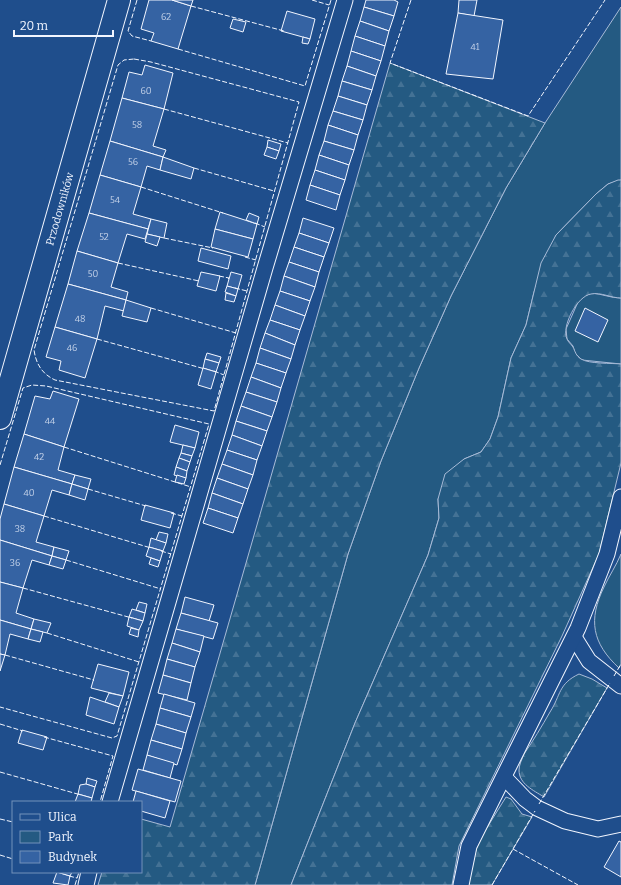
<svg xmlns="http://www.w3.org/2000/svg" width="621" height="885" viewBox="0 0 621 885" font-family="Bitter,serif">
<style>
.green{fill:#245a82;stroke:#a8bbd7}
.forest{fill:url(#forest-firs);stroke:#a8bbd7}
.building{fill:#3563a3;stroke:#f2f6ff}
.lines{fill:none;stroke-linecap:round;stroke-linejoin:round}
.service-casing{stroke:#f2f6ff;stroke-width:17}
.minor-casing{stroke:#f2f6ff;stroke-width:24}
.service{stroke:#1f4e8c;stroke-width:15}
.minor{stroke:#1f4e8c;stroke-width:22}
.fence{stroke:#f2f6ff;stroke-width:1;stroke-dasharray:5 2;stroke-linecap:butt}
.labels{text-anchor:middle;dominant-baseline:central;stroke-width:3;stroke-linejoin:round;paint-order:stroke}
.number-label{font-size:9px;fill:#c3d1e8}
.street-label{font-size:11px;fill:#f2f6ff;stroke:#1f4e8c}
</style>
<defs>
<pattern id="forest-firs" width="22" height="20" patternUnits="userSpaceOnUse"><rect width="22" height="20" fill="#245a82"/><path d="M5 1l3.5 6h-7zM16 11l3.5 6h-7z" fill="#447295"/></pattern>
</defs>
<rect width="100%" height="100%" fill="#1f4e8c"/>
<!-- green -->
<g class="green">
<polygon points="621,7 621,180 608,184 596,194 556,235 534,292 526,325 511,358 498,417 490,439 481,452 464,459 438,499 439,518 428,555 355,723 291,885 255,885 348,554 381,461 419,368 451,296 506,188 545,123"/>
<path d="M 592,293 C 602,294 611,298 621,298 L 621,364 L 582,360 L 575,353 L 573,346 L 567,339 L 566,329 L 578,302 L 584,296 Z"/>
<path d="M 621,554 L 621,664 L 619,668 C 592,643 588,620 604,587 C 609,576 616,566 621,554 Z"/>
</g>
<!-- forest -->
<g class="forest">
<polygon points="390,63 545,123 506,188 451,296 419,368 381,461 348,554 255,885 98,885 102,872 141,872 141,819 170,827"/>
<path d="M 618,180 L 621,180 L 621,298 C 611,298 601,292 591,294 C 577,296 561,327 567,339 C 568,342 571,344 573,347 C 575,351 576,356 581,359 C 589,364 612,363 621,364 L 621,463 L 599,554 L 562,636 L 459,846 L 452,885 L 291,885 L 355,723 L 428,555 L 439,518 L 438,499 L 445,474 L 464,459 L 481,452 L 490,439 L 498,417 L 511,358 L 526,325 L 541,263 L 556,235 L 596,194 L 608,184 Z"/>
<path d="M 579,674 L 592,679 L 607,688 L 544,797 C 533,790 519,784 519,770 C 519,765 522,759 524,754 C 533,741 542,726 550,712 C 561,695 558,684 579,674 Z"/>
<polygon points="506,797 511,799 522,814 532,817 492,885 466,885 477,847 483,834"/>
</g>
<!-- building -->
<g class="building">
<polygon points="149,0 172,0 191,6 178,49 151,41 154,33 141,29"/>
<polygon points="172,0 193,0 191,6"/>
<polygon points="366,0 394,0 398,2 394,16 364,7"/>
<polygon points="459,0 477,0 474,16 458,13"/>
<polygon points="364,7 394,16 389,31 360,21"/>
<polygon points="287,11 315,19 310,39 281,31"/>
<polygon points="458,13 503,20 493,79 446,74"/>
<polygon points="233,19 246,22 243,32 230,28"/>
<polygon points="360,21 389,31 385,46 355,36"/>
<polygon points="355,36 385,46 381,61 351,51"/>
<polygon points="303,37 310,39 308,44 302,43"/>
<polygon points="351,51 381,61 376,76 347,66"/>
<polygon points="145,65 173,73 164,109 122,98 129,72 142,75"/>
<polygon points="347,66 376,76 372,90 342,81"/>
<polygon points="342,81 372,90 367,105 338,96"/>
<polygon points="338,96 367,105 363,120 333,111"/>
<polygon points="122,98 164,109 153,146 166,150 163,157 110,141"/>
<polygon points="333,111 363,120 358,135 328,125"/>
<polygon points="328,125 358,135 354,150 324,141"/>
<polygon points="268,140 281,144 279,151 267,147"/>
<polygon points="110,141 163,157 160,170 147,166 141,187 100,175"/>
<polygon points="324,141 354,150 349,165 319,155"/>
<polygon points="267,147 279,151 276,159 264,155"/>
<polygon points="319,155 349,165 345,180 315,170"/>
<polygon points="163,157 194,168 191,179 160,170"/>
<polygon points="315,170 345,180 340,195 310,185"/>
<polygon points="100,175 141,187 133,214 151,219 148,229 89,213"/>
<polygon points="310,185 340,195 336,210 306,200"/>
<polygon points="220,212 257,224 253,239 215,229"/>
<polygon points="89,213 148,229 145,239 127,234 118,263 77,251"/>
<polygon points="249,213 259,217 257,224 246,220"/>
<polygon points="303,218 334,228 329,243 299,233"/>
<polygon points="151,219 167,223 164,238 147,234"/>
<polygon points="215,229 253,239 248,257 211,247"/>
<polygon points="299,233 329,243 324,257 294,247"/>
<polygon points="147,234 160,237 157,246 145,242"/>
<polygon points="294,247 324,257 319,272 289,262"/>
<polygon points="201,248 231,256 228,269 198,261"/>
<polygon points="77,251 118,263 111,287 128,292 126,300 68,284"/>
<polygon points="289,262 319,272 315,287 284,276"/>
<polygon points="201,272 220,276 216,291 197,286"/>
<polygon points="231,272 242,275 238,289 227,286"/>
<polygon points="284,276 315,287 310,301 280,291"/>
<polygon points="68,284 126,300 124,311 105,306 97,339 55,327"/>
<polygon points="227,286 238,289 236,296 225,292"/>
<polygon points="280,291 310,301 305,316 275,305"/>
<polygon points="226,293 236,296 234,302 225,300"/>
<polygon points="126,300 151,308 147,322 122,316"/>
<polygon points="275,305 305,316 300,330 270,320"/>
<polygon points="585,308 608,320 598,342 575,331"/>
<polygon points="270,320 300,330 295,345 265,333"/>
<polygon points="55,327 97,339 85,378 59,370 61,361 46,357"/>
<polygon points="265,333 295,345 291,359 260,348"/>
<polygon points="260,348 291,359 286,373 256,363"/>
<polygon points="207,353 221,357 219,363 205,359"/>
<polygon points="205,359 219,363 216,372 203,368"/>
<polygon points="256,363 286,373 281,388 251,377"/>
<polygon points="203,368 216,372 211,389 198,385"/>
<polygon points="251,377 281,388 277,402 246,392"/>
<polygon points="53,391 79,399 64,447 24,434 35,396 50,399"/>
<polygon points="246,392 277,402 272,417 241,406"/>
<polygon points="241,406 272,417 267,431 236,421"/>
<polygon points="236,421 267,431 262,446 232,435"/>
<polygon points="175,425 199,432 195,448 170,442"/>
<polygon points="24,434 64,447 58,470 75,475 72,484 14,467"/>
<polygon points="232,435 262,446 257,460 227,450"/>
<polygon points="183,445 195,448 192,456 181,453"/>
<polygon points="227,450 257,460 253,475 222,464"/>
<polygon points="181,453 192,456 190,462 179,458"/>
<polygon points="179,458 190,462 187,471 176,467"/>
<polygon points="222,464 253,475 248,489 217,478"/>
<polygon points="14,467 72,484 69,495 52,490 44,516 4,504"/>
<polygon points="176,467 187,471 186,478 174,475"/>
<polygon points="75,475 91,479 88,489 72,484"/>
<polygon points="177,475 186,478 184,484 175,482"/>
<polygon points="217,478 248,489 243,504 212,493"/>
<polygon points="72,484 88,489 85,500 69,495"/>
<polygon points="212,493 243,504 238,518 208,508"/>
<polygon points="4,504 44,516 36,542 54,547 52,556 0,540 0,519"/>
<polygon points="145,505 174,513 170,528 141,520"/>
<polygon points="208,508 238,518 233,533 203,523"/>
<polygon points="159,532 168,534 166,543 156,540"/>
<polygon points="151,538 166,543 163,551 149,547"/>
<polygon points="0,540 52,556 49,565 32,560 23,588 0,582"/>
<polygon points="54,547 69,551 66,560 52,556"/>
<polygon points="149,547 163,551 160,561 146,556"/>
<polygon points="52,556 66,560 63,569 49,565"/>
<polygon points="151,558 160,561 158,567 149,564"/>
<polygon points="0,582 23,588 16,613 34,619 31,629 0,620"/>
<polygon points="185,597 214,605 209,621 181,613"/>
<polygon points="139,602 147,604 145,613 136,610"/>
<polygon points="132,609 145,613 143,621 129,617"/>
<polygon points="181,613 218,623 213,639 176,629"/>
<polygon points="129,617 143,621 139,630 127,626"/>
<polygon points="34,619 51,623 47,633 31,629"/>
<polygon points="0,620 31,629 28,639 10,634 5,655 0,654"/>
<polygon points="131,628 139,630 138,637 129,634"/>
<polygon points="31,629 43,632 40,642 28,639"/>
<polygon points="176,629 204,636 200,652 172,643"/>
<polygon points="172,643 200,652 195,667 167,659"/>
<polygon points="0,654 5,655 0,671"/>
<polygon points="167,659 195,667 191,683 163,675"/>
<polygon points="98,664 129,672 123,696 91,688"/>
<polygon points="163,675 191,683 187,700 158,693"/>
<polygon points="109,693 123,696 119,707 105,702"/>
<polygon points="164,694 195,703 191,717 160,708"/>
<polygon points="90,697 119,707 114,724 86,715"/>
<polygon points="160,708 191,717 186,733 156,724"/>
<polygon points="156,724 186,733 182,749 151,740"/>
<polygon points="22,730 47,737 43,750 18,743"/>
<polygon points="151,740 182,749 177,765 147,755"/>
<polygon points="147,755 174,763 170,778 143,770"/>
<polygon points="138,769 181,781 175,802 132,790"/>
<polygon points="87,778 97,781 95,787 86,784"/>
<polygon points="86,784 95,787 92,798 78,794 80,785"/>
<polygon points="136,791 170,801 165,818 141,811 141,802 133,802"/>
<polygon points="78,794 92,798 91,802 75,802"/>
<polygon points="619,841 621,842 621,877 604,867"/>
<polygon points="57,872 70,876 68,885 53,883"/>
<polygon points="57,872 72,872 70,876"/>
</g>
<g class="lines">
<!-- service casing -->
<g class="service-casing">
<g id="service">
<polyline points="574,637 589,661 621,686"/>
<polyline points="504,777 525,799 537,808 565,821 598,829 621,824"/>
<polyline points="110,802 265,268 345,0"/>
<polyline points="86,885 89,872"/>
<polyline points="461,885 469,846 578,628 607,554 621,497"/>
</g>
</g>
<!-- minor casing -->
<g class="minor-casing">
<polyline id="minor" points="0,418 119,0"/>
</g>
<!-- service -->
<use href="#service" class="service"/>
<!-- minor -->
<use href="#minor" class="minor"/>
<!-- fence -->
<g class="fence">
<polyline points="137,0 128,31 132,36 151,41"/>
<polyline points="312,0 329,5"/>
<polyline points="411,0 390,63 528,116 605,0"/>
<polyline points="191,6 284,31"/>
<polyline points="178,49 305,86 331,0"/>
<path d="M 134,59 L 151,62 L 299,102 L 214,411 L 55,380 C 42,374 36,364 34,350 L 118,65 L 124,60 Z"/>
<polyline points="164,109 288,143"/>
<polyline points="194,168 274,191"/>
<polyline points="141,187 223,213"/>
<polyline points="255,223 265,227"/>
<polyline points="164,238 213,248"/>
<polyline points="245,257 256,260"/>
<polyline points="118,263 199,281 199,280"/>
<polyline points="219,276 229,278 228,279"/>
<polyline points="235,288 247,291"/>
<polyline points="151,308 236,333"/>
<polyline points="97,339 205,369"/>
<polyline points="214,371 224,375"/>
<polyline points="64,447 191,487"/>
<polyline points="0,465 23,388 32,385 46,386 209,424 117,736 112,738 0,707"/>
<polyline points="88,489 146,506"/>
<polyline points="171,513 182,516"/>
<polyline points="44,516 151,548"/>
<polyline points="161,551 171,554"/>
<polyline points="66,560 161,589"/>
<polyline points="23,588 132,618"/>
<polyline points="47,633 139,662"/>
<polyline points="5,655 94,680 93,681"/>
<polyline points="614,676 621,664"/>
<polyline points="0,724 23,731"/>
<polyline points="44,737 113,756 100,802"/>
<polyline points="0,772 81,795"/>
<polyline points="539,804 610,683"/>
<polyline points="0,819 13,822"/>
<polyline points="513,849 578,885"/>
<polyline points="0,855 13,859"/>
<polyline points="69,876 77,878"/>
<polyline points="75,885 79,872"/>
<polyline points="492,885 535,811"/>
</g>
</g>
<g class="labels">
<!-- number labels -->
<g class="number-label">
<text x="166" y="17">62</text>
<text x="475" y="47">41</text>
<text x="146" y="91">60</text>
<text x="137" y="125">58</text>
<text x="133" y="162">56</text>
<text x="115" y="200">54</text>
<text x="104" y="237">52</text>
<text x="93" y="274">50</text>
<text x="80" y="319">48</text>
<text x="72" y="348">46</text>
<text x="50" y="421">44</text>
<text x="39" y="457">42</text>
<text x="29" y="493">40</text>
<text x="20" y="529">38</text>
<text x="15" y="563">36</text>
</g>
<!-- street labels -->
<g class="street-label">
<text transform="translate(60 209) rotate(-74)">Przodowników</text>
</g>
</g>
<!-- legend -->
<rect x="12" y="801" width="130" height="72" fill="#1f4e8c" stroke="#7391ba"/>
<rect x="20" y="814" width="20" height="6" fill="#1f4e8c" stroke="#7391ba"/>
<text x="48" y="821" font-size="12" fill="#f2f6ff">Ulica</text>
<rect x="20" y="831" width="20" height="12" fill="#245a82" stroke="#7391ba"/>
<text x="48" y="841" font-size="12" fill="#f2f6ff">Park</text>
<rect x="20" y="851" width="20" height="12" fill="#3563a3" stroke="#7391ba"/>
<text x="48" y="861" font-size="12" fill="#f2f6ff">Budynek</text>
<!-- scale -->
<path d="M14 30v6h99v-6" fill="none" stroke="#f2f6ff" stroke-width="2"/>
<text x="20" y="30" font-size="12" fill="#f2f6ff" stroke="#1f4e8c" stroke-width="3" paint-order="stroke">20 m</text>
</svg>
